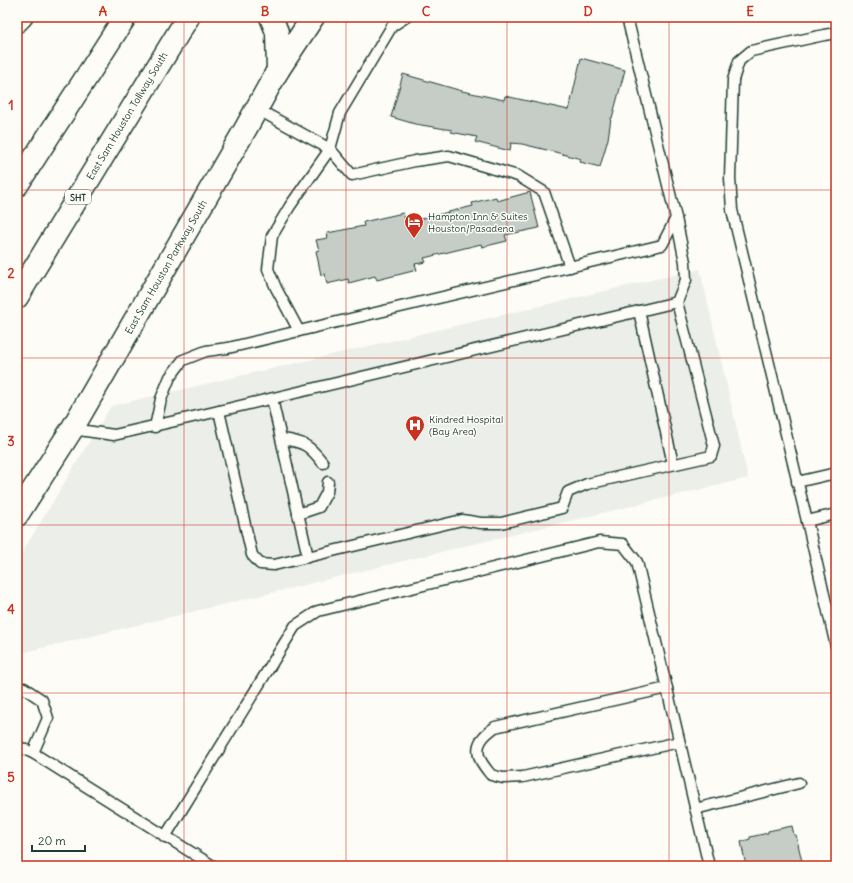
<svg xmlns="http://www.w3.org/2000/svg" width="853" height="883" viewBox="0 0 853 883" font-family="Delius,sans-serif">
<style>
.built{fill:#eceee9}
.building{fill:#c6cdc7;stroke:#1f3d34}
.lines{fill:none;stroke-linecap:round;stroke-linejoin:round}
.service-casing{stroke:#1f3d34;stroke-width:13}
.secondary-casing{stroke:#1f3d34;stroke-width:25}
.motorway-casing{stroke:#1f3d34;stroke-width:25}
.service{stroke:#fdfcf7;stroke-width:10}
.secondary{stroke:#fdfcf7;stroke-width:22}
.motorway{stroke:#fdfcf7;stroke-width:22}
.grid{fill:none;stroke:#c8321e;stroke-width:1;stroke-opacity:0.55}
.labels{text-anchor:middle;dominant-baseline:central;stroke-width:3;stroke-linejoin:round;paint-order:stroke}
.shield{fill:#fdfcf7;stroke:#62766e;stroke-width:1}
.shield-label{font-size:9px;font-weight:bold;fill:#1f3d34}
.street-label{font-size:10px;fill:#1f3d34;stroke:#fdfcf7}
.poi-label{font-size:10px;fill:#1f3d34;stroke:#fdfcf7;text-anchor:start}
.neatline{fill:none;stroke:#c8321e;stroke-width:1.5}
.grid-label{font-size:13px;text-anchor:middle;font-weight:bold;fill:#c8321e}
</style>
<rect width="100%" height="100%" fill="#fdfcf7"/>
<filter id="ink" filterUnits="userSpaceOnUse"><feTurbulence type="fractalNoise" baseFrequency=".025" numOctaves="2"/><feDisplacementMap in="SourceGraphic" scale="8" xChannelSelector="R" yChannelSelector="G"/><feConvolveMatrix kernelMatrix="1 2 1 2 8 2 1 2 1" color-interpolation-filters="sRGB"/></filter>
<g filter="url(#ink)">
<!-- built -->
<polygon class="built" points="700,269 748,478 17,654 17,561 111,406"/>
<!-- building -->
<g class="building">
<polygon points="581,58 625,70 612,118 611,118 608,139 600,167 580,162 581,159 555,152 522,144 511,143 510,151 475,142 477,137 451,132 452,130 415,124 391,117 403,74 462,91 504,100 505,96 569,110"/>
<polygon points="530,192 539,228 505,235 507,241 482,247 481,244 424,258 426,262 415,264 417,270 377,280 375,276 349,283 348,279 327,284 325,274 321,275 316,251 319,250 316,240 328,238 327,233 364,226 363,222 403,213 405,219 415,216 416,220 473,206 472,203 496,197 497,201"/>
<polygon points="792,826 794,835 796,835 803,866 746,866 741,842 750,839 750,837 768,833 768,831"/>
</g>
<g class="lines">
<!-- service casing -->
<g class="service-casing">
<g id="service">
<polyline points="406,17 392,26 340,113 330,149 352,175 415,161 449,156 518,176 544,192 570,267"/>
<polyline points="836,33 824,35 751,51 739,61 733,80 730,178 732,210 807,521 836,646"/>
<polyline points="639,311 673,464"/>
<polyline points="299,331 662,245 676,218"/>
<polyline points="272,399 308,557"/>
<polyline points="219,411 252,555 260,564 274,565 462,520 481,523 501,523 562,508 568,492 587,484 711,456 714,446 677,302"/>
<polyline points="155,427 161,399 170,377 183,360 206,351 228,348 299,331 276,288 268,269 272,236 290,206 330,149 257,109"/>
<polyline points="72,429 114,435 219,411 677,302 686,280 685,262 676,218 627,17"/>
<path d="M 282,439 C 304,442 309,445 323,463"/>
<polyline points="797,482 836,473"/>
<polyline points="298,514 319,507 327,492 328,482"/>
<polyline points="807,521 836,514"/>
<polyline points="17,688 24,688 42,700 48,718 33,753"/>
<path d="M 667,688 L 495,727 C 484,735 474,744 480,759 C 482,764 487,770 491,775 L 503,778 L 523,777 L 679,742"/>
<polyline points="17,746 33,753 213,866"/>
<polyline points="695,809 799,783"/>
<polyline points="165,837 295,626 318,611 599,542 623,544 637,562 709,866"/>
</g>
</g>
<!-- secondary casing -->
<g class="secondary-casing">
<g id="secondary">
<polyline points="271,17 277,32 278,70"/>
<polyline points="17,21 21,17"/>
<polyline points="17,515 72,429 246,128 278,70 313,17"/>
</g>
</g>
<!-- motorway casing -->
<g class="motorway-casing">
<g id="motorway">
<polyline points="17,185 125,17"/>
<polyline points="17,297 188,17"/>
</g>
</g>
<!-- service -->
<use href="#service" class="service"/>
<!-- secondary -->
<use href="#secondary" class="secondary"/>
<!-- motorway -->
<use href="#motorway" class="motorway"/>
</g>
</g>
<!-- grid -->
<path class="grid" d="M 184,17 L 184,866M 346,17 L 346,866M 507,17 L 507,866M 669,17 L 669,866M 17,190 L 836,190M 17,358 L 836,358M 17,525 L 836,525M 17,693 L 836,693"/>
<!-- icons -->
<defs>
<g id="hotel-pin" transform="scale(1)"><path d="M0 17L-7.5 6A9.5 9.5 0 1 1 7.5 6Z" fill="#c8321e" stroke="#fdfcf7"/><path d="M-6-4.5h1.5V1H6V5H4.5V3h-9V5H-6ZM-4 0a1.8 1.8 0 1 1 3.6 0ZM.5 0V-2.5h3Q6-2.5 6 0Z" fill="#fff"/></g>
<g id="hospital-pin" transform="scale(1)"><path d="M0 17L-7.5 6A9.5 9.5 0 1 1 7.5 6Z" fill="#c8321e" stroke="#fdfcf7"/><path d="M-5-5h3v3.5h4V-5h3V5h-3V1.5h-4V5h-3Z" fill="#fff"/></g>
</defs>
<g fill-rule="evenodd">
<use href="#hotel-pin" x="414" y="222"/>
<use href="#hospital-pin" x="415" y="425"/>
</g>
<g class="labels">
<!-- shield labels -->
<rect class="shield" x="65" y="190" width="26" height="14" rx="3"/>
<g class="shield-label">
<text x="78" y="197">SHT</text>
</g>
<!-- street labels -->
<g class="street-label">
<text transform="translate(127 116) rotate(-59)">East Sam Houston Tollway South</text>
<text transform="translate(166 267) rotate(-60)">East Sam Houston Parkway South</text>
</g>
<!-- poi labels -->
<g class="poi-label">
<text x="428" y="216">Hampton Inn &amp; Suites<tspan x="428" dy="12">Houston/Pasadena</tspan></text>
<text x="429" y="419">Kindred Hospital<tspan x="429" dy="12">(Bay Area)</tspan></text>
</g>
</g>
<!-- margin -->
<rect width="853" height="883" fill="none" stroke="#fdfcf7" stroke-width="44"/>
<!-- scale -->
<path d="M32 845v6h53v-6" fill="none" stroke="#1f3d34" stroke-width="2"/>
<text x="38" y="845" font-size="12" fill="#1f3d34" stroke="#fdfcf7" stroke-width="3" paint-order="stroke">20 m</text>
<rect x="22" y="22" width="809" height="839" class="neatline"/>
<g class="grid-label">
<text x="103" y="16">A</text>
<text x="265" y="16">B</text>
<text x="426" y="16">C</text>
<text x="588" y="16">D</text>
<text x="750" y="16">E</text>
<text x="11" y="110">1</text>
<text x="11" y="278">2</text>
<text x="11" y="446">3</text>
<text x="11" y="614">4</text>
<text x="11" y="782">5</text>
</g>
</svg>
